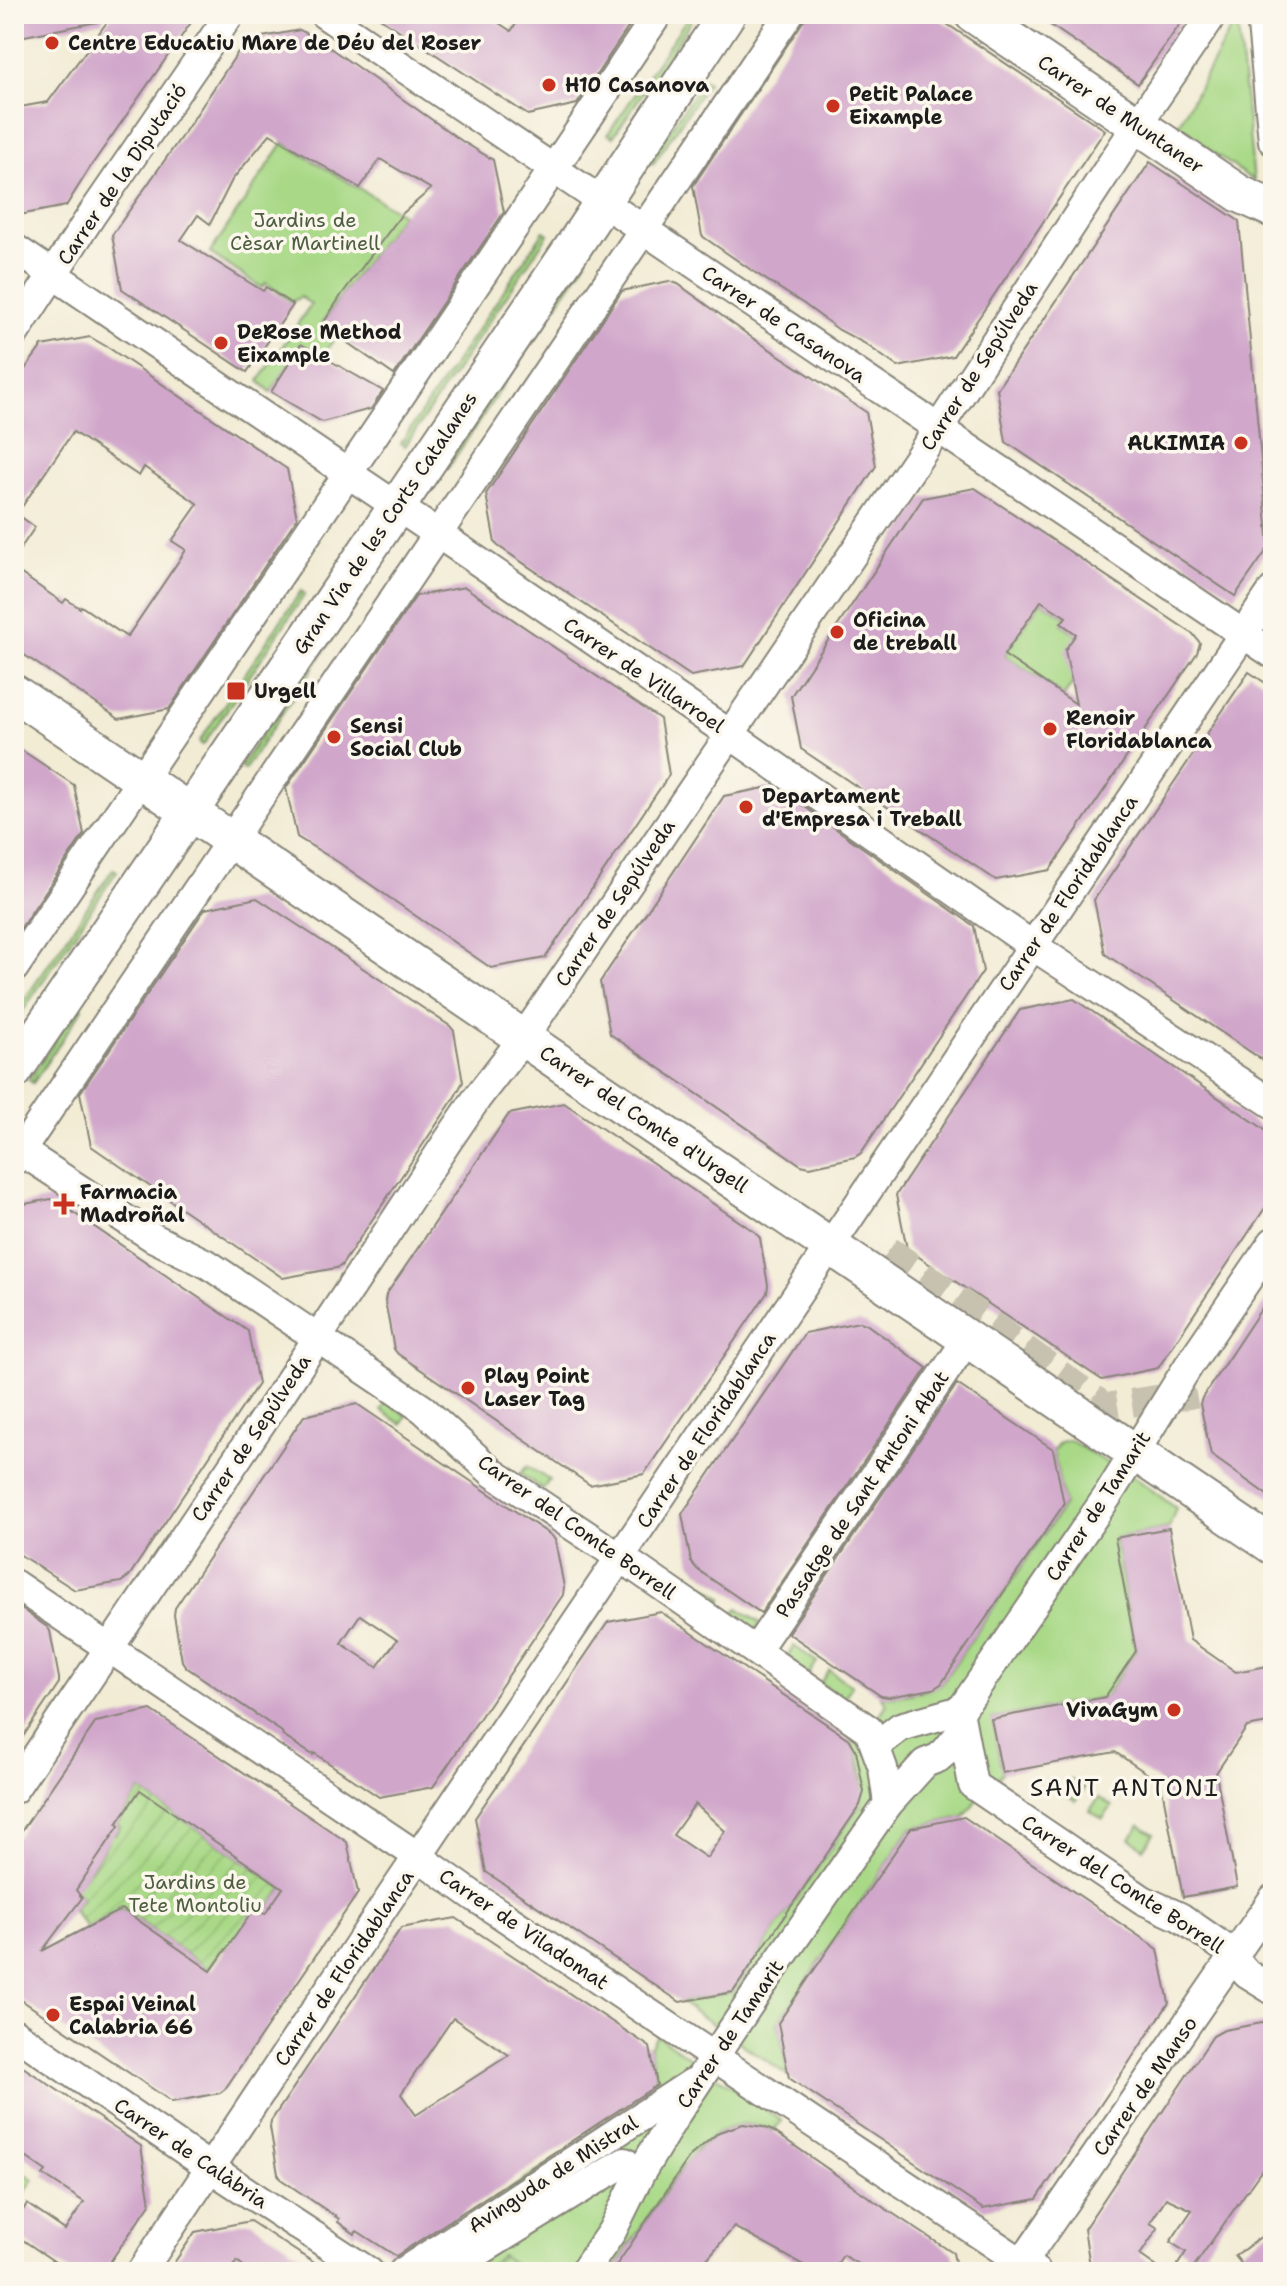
<svg xmlns="http://www.w3.org/2000/svg" width="1287" height="2286" viewBox="0 0 1287 2286" font-family="'Shantell Sans',sans-serif">
<style>
.green{fill:#a9d987;stroke:#627a52;stroke-width:2}
.garden{fill:url(#garden-furrows);stroke:#627a52;stroke-width:2}
.building{fill:#d0a6ca;fill-rule:evenodd}
.lines{fill:none;stroke-linecap:round;stroke-linejoin:round}
.minor-tunnel{stroke:#c7c2b0;stroke-width:28;stroke-dasharray:28 14;stroke-linecap:butt}
.minor-casing{stroke:#878478;stroke-width:32}
.major-casing{stroke:#878478;stroke-width:40}
.minor{stroke:#fff;stroke-width:28}
.major{stroke:#fff;stroke-width:36}
.poi-dot{fill:#c8321e;stroke:#fbf7ec;stroke-width:3}
.labels{text-anchor:middle;dominant-baseline:central;stroke-width:7;stroke-linejoin:round;paint-order:stroke}
.poi-label{font-size:20px;font-weight:bold;fill:#1c1c1c;stroke:#fbf7ec;text-anchor:start}
.street-label{font-size:20px;fill:#1c1c1c;stroke:#fbf7ec}
.park-label{font-size:20px;fill:#4d5e41;stroke:#fbf7ec}
.quarter-label{font-size:24px;letter-spacing:2px;fill:#1c1c1c;stroke:#fbf7ec}
</style>
<defs>
<pattern id="garden-furrows" width="10" height="10" patternUnits="userSpaceOnUse" patternTransform="scale(2)"><rect width="10" height="10" fill="#a9d987"/><path d="M-1 1l2-2M0 10L10 0M9 11l2-2" fill="none" stroke="#91ba74"/></pattern>
</defs>
<rect width="100%" height="100%" fill="#fbf7ec"/>
<filter id="ink" filterUnits="userSpaceOnUse"><feTurbulence type="fractalNoise" baseFrequency=".0125" numOctaves="2"/><feDisplacementMap in="SourceGraphic" scale="16" xChannelSelector="R" yChannelSelector="G"/><feConvolveMatrix kernelMatrix="1 2 1 2 8 2 1 2 1" color-interpolation-filters="sRGB"/></filter>
<filter id="wash" filterUnits="userSpaceOnUse"><feTurbulence type="fractalNoise" baseFrequency=".006" numOctaves="4" result="noise"/><feDisplacementMap in="SourceGraphic" scale="32" xChannelSelector="R" yChannelSelector="G"/><feGaussianBlur stdDeviation="1.8" result="paint"/><feColorMatrix in="noise" values="0 0 0 0 0 0 0 0 0 0 0 0 0 0 0 0 0 1.4 0 .05"/><feComposite in="paint" operator="in"/></filter>
<g filter="url(#wash)">
<rect width="100%" height="100%" fill="#f2ecd5"/>
<!-- green -->
<g class="green">
<polygon points="690,14 696,14 613,137 608,134"/>
<polygon points="1236,20 1238,28 1254,181 1177,127"/>
<polygon points="704,79 708,82 653,164 649,161"/>
<polygon points="283,143 402,214 342,294 322,324 336,335 323,357 301,345 271,392 259,381 311,304 300,297 292,302 266,283 262,288 210,253"/>
<polygon points="544,231 548,234 405,446 401,443"/>
<polygon points="584,257 587,260 447,469 443,466"/>
<polygon points="376,566 380,568 244,770 240,767"/>
<polygon points="301,591 305,594 203,745 199,742"/>
<polygon points="1041,601 1066,617 1062,624 1076,634 1072,684 1064,696 1004,655"/>
<polygon points="113,869 117,871 14,1024 14,1015"/>
<polygon points="79,1005 83,1008 33,1083 29,1080"/>
<polygon points="387,1402 407,1415 402,1424 381,1410"/>
<path d="M 1069,1440 L 1123,1472 L 1130,1474 L 1176,1508 L 1169,1528 L 1115,1538 L 1136,1651 L 1105,1697 L 992,1719 L 1002,1773 L 978,1798 L 964,1817 L 911,1828 L 778,2023 L 789,2076 L 680,2002 L 733,1992 L 860,1805 C 865,1785 861,1757 850,1740 L 862,1741 L 887,1704 L 881,1696 C 895,1698 928,1692 941,1684 L 1064,1505 L 1053,1450 L 1060,1442 Z"/>
<polygon points="527,1466 549,1480 543,1489 520,1474"/>
<polygon points="700,1583 723,1598 714,1611 691,1596"/>
<polygon points="738,1608 760,1623 751,1636 728,1621"/>
<polygon points="794,1646 817,1662 808,1675 785,1659"/>
<polygon points="829,1670 852,1686 843,1699 820,1683"/>
<polygon points="1071,1779 1085,1788 1076,1801 1062,1792"/>
<polygon points="1099,1798 1112,1806 1103,1819 1089,1811"/>
<polygon points="1140,1825 1154,1834 1144,1848 1130,1838"/>
<polygon points="657,2035 782,2121 773,2131 763,2127 743,2124 719,2132 698,2148 669,2185 612,2272 524,2272 501,2256 482,2272 396,2272 389,2267 658,2094 650,2047"/>
<polygon points="14,2167 34,2179 14,2207"/>
</g>
<!-- garden -->
<g class="garden">
<path d="M 140,1790 L 283,1888 L 265,1914 L 259,1911 L 252,1912 L 230,1952 L 223,1948 L 208,1969 L 122,1909 L 87,1928 L 73,1911 L 82,1898 L 74,1889 C 89,1872 104,1853 112,1832 L 115,1834 L 120,1827 L 117,1824 Z"/>
<polygon points="501,2256 524,2272 482,2272"/>
</g>
<g id="blocks">
<!-- building -->
<g class="building">
<polygon points="14,14 103,14 103,21 14,38"/>
<polygon points="113,14 197,14 91,166 66,206 14,216 14,108 48,102"/>
<polygon points="374,14 485,14 511,31 523,14 637,14 577,104 528,115"/>
<polygon points="808,14 932,14 1105,130 953,356 898,367 864,343 839,330 804,304 754,272 702,236 693,186"/>
<polygon points="1034,14 1187,14 1138,84"/>
<polygon points="300,30 323,43 462,141 493,160 504,212 394,375 322,325 342,294 402,214 431,189 380,159 360,188 270,134 232,180 210,224 198,215 181,240 263,291 266,287 293,305 247,372 122,289 112,235 186,130 246,40"/>
<polygon points="1150,162 1239,221 1269,547 1235,596 1006,442 997,389"/>
<polygon points="669,281 678,284 751,337 866,412 876,466 744,666 691,676 498,546 495,543 486,494 622,291"/>
<polygon points="90,337 109,348 287,469 297,518 169,709 119,719 14,648 14,569 63,603 66,599 80,608 81,606 127,637 186,550 172,541 198,504 144,467 139,476 73,432 17,514 35,527 14,558 14,384 42,346"/>
<polygon points="301,344 383,391 371,409 322,422 271,392"/>
<path d="M 975,488 L 1193,634 L 1200,643 L 1197,653 L 1050,870 L 996,880 L 801,749 L 791,696 L 923,498 ZM 1041,601 L 1066,617 L 1061,623 L 1076,634 L 1065,650 L 1076,704 L 1004,655 Z"/>
<polygon points="465,587 660,719 669,775 545,958 491,968 338,862 297,837 286,788 416,596"/>
<polygon points="1249,672 1273,688 1273,1067 1105,954 1094,900"/>
<polygon points="14,745 74,785 84,834 14,938"/>
<polygon points="775,786 974,926 983,971 861,1153 855,1157 810,1167 801,1165 610,1034 600,982 724,796"/>
<polygon points="257,898 450,1026 454,1031 463,1082 453,1100 341,1266 336,1268 283,1278 91,1146 80,1093 205,909"/>
<polygon points="1074,999 1264,1129 1271,1137 1273,1148 1273,1196 1158,1368 1102,1380 907,1249 896,1195 1020,1010"/>
<polygon points="564,1103 755,1232 760,1238 768,1285 767,1293 644,1474 590,1485 398,1354 394,1349 385,1301 386,1295 509,1114"/>
<polygon points="51,1199 56,1201 248,1331 258,1384 129,1576 121,1582 75,1590 14,1551 14,1206"/>
<polygon points="1273,1291 1273,1499 1211,1455 1200,1404 1202,1398"/>
<polygon points="859,1322 866,1324 927,1368 761,1613 698,1570 691,1562 682,1514 805,1333"/>
<polygon points="957,1384 1053,1449 1064,1504 941,1684 933,1689 889,1697 881,1696 788,1633"/>
<path d="M 357,1404 L 552,1536 L 555,1540 L 564,1587 L 563,1595 L 433,1787 L 379,1797 L 314,1753 L 313,1755 L 283,1736 L 282,1732 L 186,1667 L 182,1661 L 174,1615 L 175,1608 L 304,1416 ZM 360,1615 L 397,1640 L 377,1667 L 341,1643 Z"/>
<polygon points="1169,1528 1190,1640 1236,1672 1273,1665 1273,1722 1247,1727 1216,1773 1237,1887 1183,1897 1161,1783 1115,1752 1002,1773 991,1719 1105,1697 1136,1651 1115,1538"/>
<polygon points="14,1604 47,1627 50,1631 59,1678 59,1683 14,1750"/>
<path d="M 661,1612 L 850,1740 L 856,1750 L 864,1792 L 860,1805 L 733,1992 L 680,2002 L 486,1872 L 475,1818 L 608,1622 ZM 695,1804 L 725,1831 L 707,1858 L 673,1835 Z"/>
<path d="M 151,1710 L 347,1842 L 358,1893 L 225,2089 L 220,2093 L 172,2102 L 14,1995 L 14,1842 L 96,1722 ZM 140,1790 L 283,1888 L 265,1914 L 259,1911 L 252,1912 L 211,1971 L 122,1909 L 42,1951 L 82,1898 L 76,1890 L 119,1826 L 117,1824 Z"/>
<polygon points="964,1817 1158,1949 1169,2003 1037,2199 983,2209 789,2078 778,2023 911,1828"/>
<path d="M 456,1918 L 650,2047 L 657,2085 L 396,2256 L 357,2231 L 355,2234 L 338,2222 L 339,2219 L 282,2180 L 278,2174 L 270,2127 L 271,2121 L 401,1928 ZM 453,2018 L 509,2055 L 416,2115 L 401,2094 Z"/>
<polygon points="1262,2023 1273,2025 1273,2179 1261,2171 1190,2272 1173,2272 1186,2252 1170,2242 1192,2210 1166,2198 1150,2223 1158,2228 1140,2255 1164,2272 1091,2272 1084,2229 1213,2036 1224,2030"/>
<polygon points="14,2061 141,2146 150,2204 103,2272 70,2272 14,2234 14,2224 27,2204 65,2230 84,2202 43,2175 46,2171 14,2149"/>
<polygon points="743,2124 763,2127 773,2131 880,2205 953,2253 957,2272 871,2272 843,2255 832,2272 816,2272 734,2227 696,2272 612,2272 690,2156 719,2132"/>
<polygon points="250,2221 328,2272 251,2272 237,2261 230,2272 168,2272 195,2232"/>
<polygon points="1273,2228 1273,2272 1248,2272 1235,2256"/>
</g>
</g>
</g>
<g filter="url(#ink)">
<use href="#blocks" fill-opacity="0" stroke="#878478" stroke-width="2"/>
<g class="lines">
<!-- minor-tunnel -->
<polyline class="minor-tunnel" points="889,1250 1105,1407 1182,1395 1185,1410"/>
<!-- minor casing -->
<g class="minor-casing">
<g id="minor">
<polyline points="324,14 1273,654"/>
<polyline points="1261,14 1273,141"/>
<polyline points="14,248 469,555 731,735 1033,946 1273,1104"/>
<polyline points="14,334 91,216 230,14"/>
<polyline points="14,968 658,14"/>
<polyline points="21,1151 154,1238 209,1265 423,1409 493,1473 636,1568 869,1730 883,1768 888,1804"/>
<polyline points="14,1161 789,14"/>
<polyline points="1273,1242 1189,1365 1107,1497 961,1710 960,1716 973,1785 1143,1900 1180,1917 1226,1949 1247,1974 1273,1990"/>
<polyline points="14,1584 419,1857 475,1897 1036,2272"/>
<polyline points="756,1650 968,1338"/>
<polyline points="886,1738 900,1727 961,1710"/>
<polyline points="14,1789 278,1398 447,1142 477,1098 524,1037 938,429 1137,125 1213,14"/>
<polyline points="14,2033 209,2167 369,2272"/>
<polyline points="141,2272 377,1917 1273,590"/>
<polyline points="403,2272 692,2083"/>
<polyline points="446,2272 625,2162"/>
<polyline points="584,2272 612,2231 640,2174 678,2111 760,1988 888,1804 925,1763 938,1758 945,1752 962,1731"/>
<polyline points="1016,2272 1273,1899"/>
</g>
</g>
<!-- major casing -->
<g class="major-casing">
<g id="major">
<polyline points="973,14 1240,194 1273,209"/>
<polyline points="14,693 1273,1546"/>
<polyline points="14,1071 575,244 727,14"/>
</g>
</g>
<!-- minor -->
<use href="#minor" class="minor"/>
<!-- major -->
<use href="#major" class="major"/>
</g>
</g>
<!-- markers -->
<g class="poi-dot">
<circle cx="52" cy="43" r="8"/>
<circle cx="549" cy="85" r="8"/>
<circle cx="833" cy="106" r="8"/>
<circle cx="221" cy="343" r="8"/>
<circle cx="1241" cy="443" r="8"/>
<circle cx="837" cy="632" r="8"/>
<rect x="226" y="681" width="20" height="20" rx="4"/>
<circle cx="1050" cy="729" r="8"/>
<circle cx="334" cy="737" r="8"/>
<circle cx="746" cy="807" r="8"/>
<path d="M60 1192h8v8h8v8h-8v8h-8v-8h-8v-8h8z"/>
<circle cx="468" cy="1388" r="8"/>
<circle cx="1174" cy="1710" r="8"/>
<circle cx="53" cy="2015" r="8"/>
</g>
<g class="labels">
<!-- poi labels -->
<g class="poi-label">
<text x="68" y="43">Centre Educatiu Mare de Déu del Roser</text>
<text x="565" y="85">H10 Casanova</text>
<text x="849" y="94">Petit Palace<tspan x="849" dy="23">Eixample</tspan></text>
<text x="237" y="332">DeRose Method<tspan x="237" dy="23">Eixample</tspan></text>
<text x="1225" y="443" text-anchor="end">ALKIMIA</text>
<text x="853" y="620">Oficina<tspan x="853" dy="23">de treball</tspan></text>
<text x="254" y="691">Urgell</text>
<text x="1066" y="718">Renoir<tspan x="1066" dy="23">Floridablanca</tspan></text>
<text x="350" y="726">Sensi<tspan x="350" dy="23">Social Club</tspan></text>
<text x="762" y="796">Departament<tspan x="762" dy="23">d'Empresa i Treball</tspan></text>
<text x="80" y="1192">Farmacia<tspan x="80" dy="23">Madroñal</tspan></text>
<text x="484" y="1376">Play Point<tspan x="484" dy="23">Laser Tag</tspan></text>
<text x="1158" y="1710" text-anchor="end">VivaGym</text>
<text x="69" y="2004">Espai Veinal<tspan x="69" dy="23">Calabria 66</tspan></text>
</g>
<!-- street labels -->
<g class="street-label">
<text transform="translate(1121 114) rotate(34)">Carrer de Muntaner</text>
<text transform="translate(122 174) rotate(-56)">Carrer de la Diputació</text>
<text transform="translate(784 324) rotate(34)">Carrer de Casanova</text>
<text transform="translate(979 366) rotate(-57)">Carrer de Sepúlveda</text>
<text transform="translate(385 523) rotate(-56)">Gran Via de les Corts Catalanes</text>
<text transform="translate(644 675) rotate(34)">Carrer de Villarroel</text>
<text transform="translate(1068 893) rotate(-56)">Carrer de Floridablanca</text>
<text transform="translate(615 903) rotate(-56)">Carrer de Sepúlveda</text>
<text transform="translate(644 1119) rotate(34)">Carrer del Comte d'Urgell</text>
<text transform="translate(706 1430) rotate(-56)">Carrer de Floridablanca</text>
<text transform="translate(251 1438) rotate(-56)">Carrer de Sepúlveda</text>
<text transform="translate(862 1494) rotate(-56)">Passatge de Sant Antoni Abat</text>
<text transform="translate(1098 1506) rotate(-57)">Carrer de Tamarit</text>
<text transform="translate(577 1527) rotate(35)">Carrer del Comte Borrell</text>
<text transform="translate(1123 1884) rotate(33)">Carrer del Comte Borrell</text>
<text transform="translate(524 1929) rotate(34)">Carrer de Viladomat</text>
<text transform="translate(344 1968) rotate(-56)">Carrer de Floridablanca</text>
<text transform="translate(730 2034) rotate(-56)">Carrer de Tamarit</text>
<text transform="translate(1145 2086) rotate(-55)">Carrer de Manso</text>
<text transform="translate(191 2153) rotate(34)">Carrer de Calàbria</text>
<text transform="translate(553 2174) rotate(-33)">Avinguda de Mistral</text>
</g>
<!-- park labels -->
<g class="park-label">
<text x="305" y="220">Jardins de<tspan x="305" dy="23">Cèsar Martinell</tspan></text>
<text x="195" y="1882">Jardins de<tspan x="195" dy="23">Tete Montoliu</tspan></text>
</g>
<!-- quarter labels -->
<g class="quarter-label">
<text x="1125" y="1788">SANT ANTONI</text>
</g>
</g>
<!-- margin -->
<rect width="1287" height="2286" fill="none" stroke="#fbf7ec" stroke-width="48"/>
</svg>
